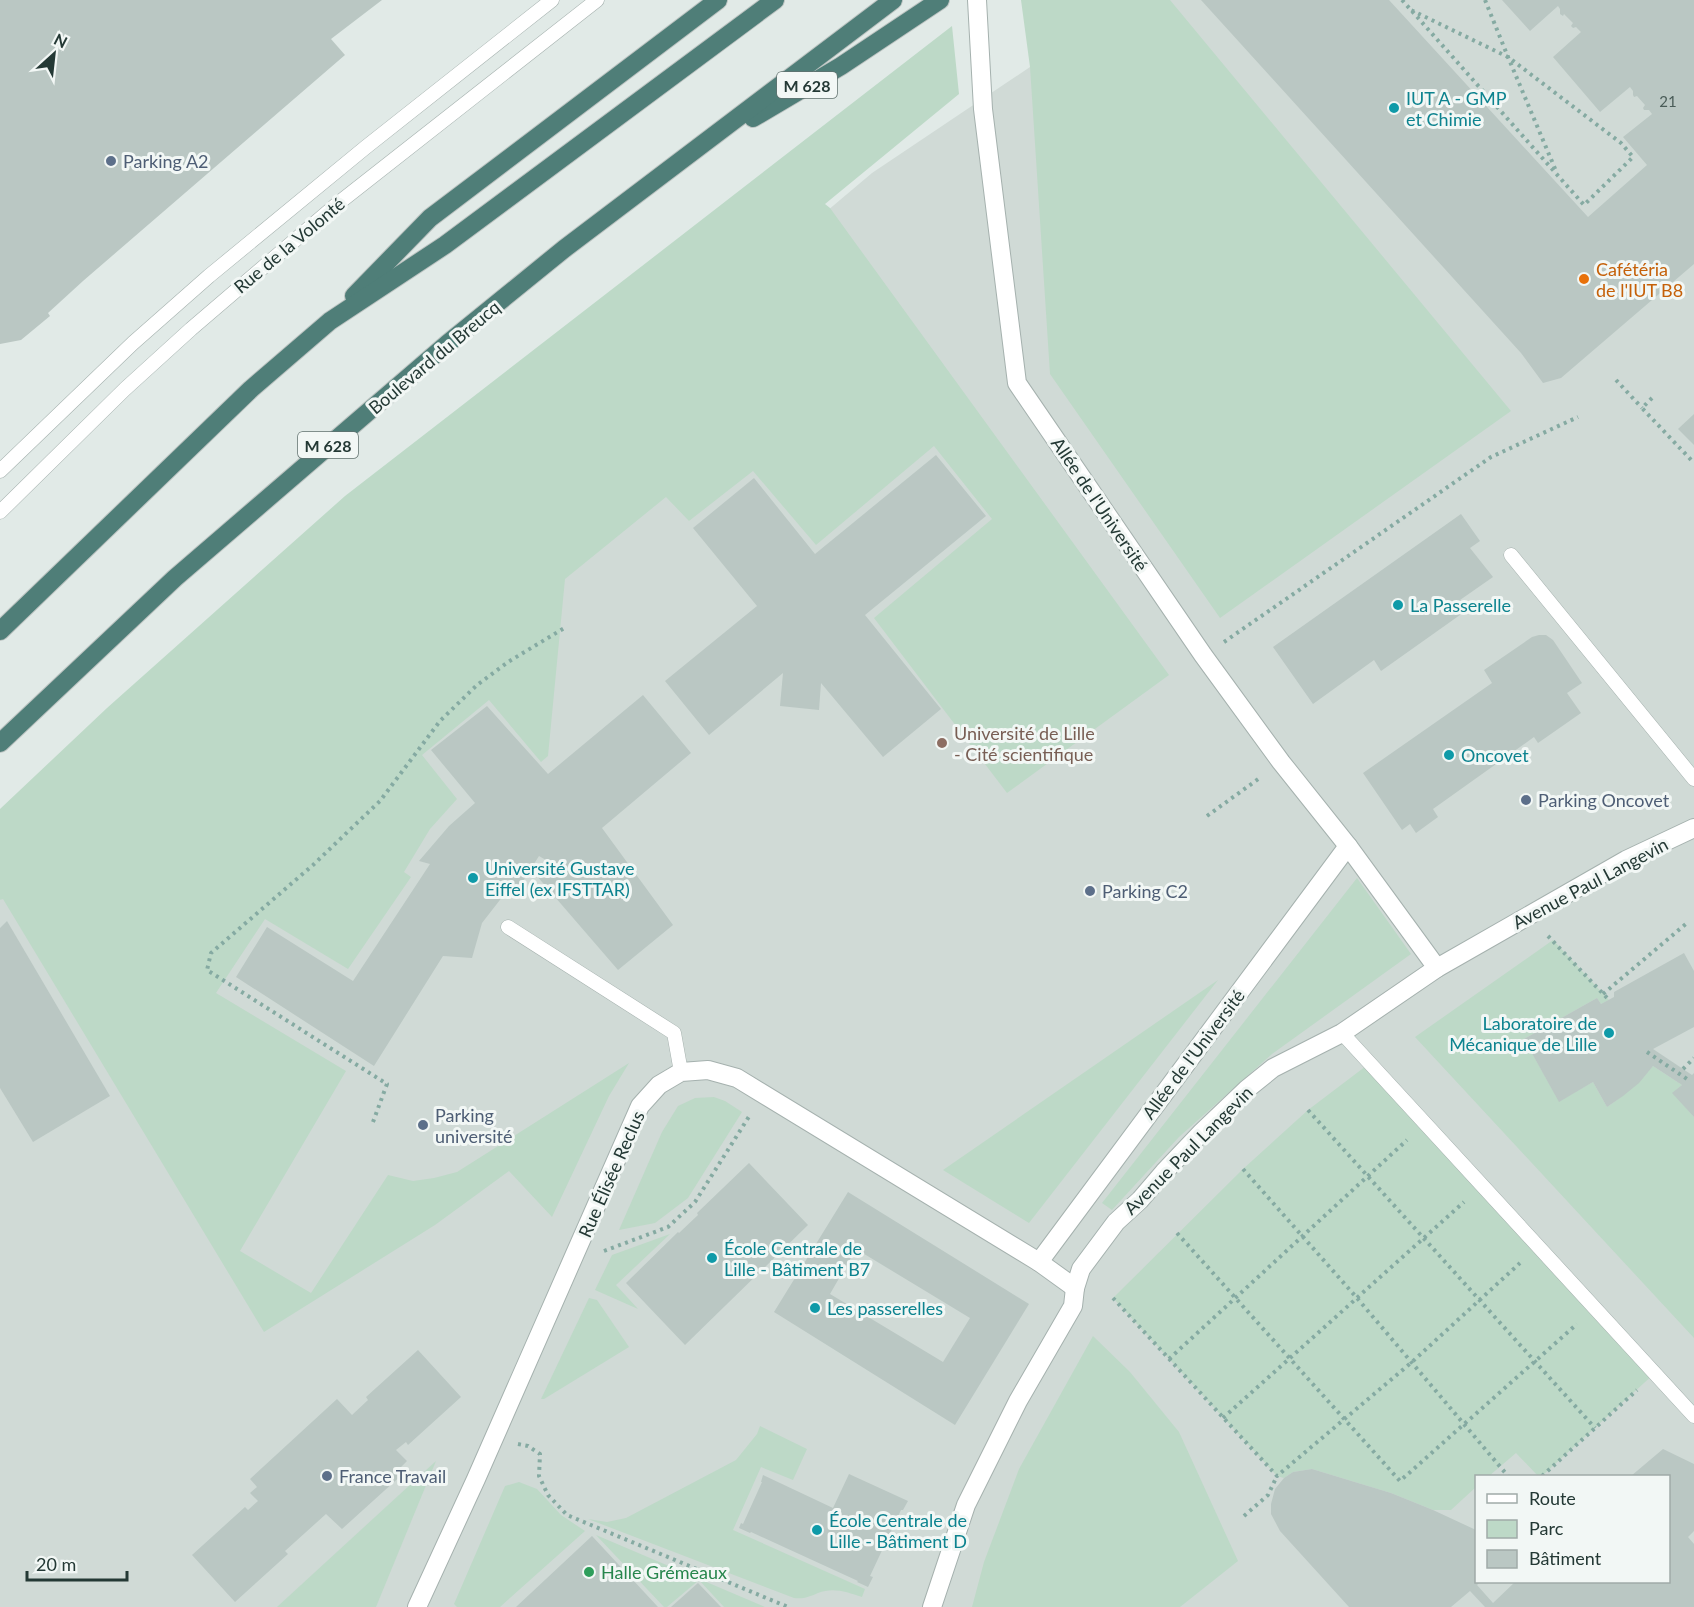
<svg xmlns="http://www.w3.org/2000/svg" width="1694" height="1607" viewBox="0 0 1694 1607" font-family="Lato,sans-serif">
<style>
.built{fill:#d0dad6;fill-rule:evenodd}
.green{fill:#bdd9c7}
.building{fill:#bac7c3;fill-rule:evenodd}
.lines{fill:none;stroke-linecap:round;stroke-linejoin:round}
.service-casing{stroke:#a5b1ae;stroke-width:15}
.pedestrian-casing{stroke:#a5b1ae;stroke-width:20}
.minor-casing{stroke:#a5b1ae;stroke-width:20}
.tertiary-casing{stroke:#a5b1ae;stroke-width:20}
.trunk-casing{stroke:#bdc4c2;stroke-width:20}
.path{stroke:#85aaa2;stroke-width:4;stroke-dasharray:3 4.5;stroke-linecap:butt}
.service{stroke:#fff;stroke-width:14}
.pedestrian{stroke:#fff;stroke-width:18}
.minor{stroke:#fff;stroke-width:18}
.tertiary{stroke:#fff;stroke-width:18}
.trunk{stroke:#4f7e78;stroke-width:18}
.culture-dot{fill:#0f9aa8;stroke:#f2f7f5;stroke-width:2}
.service-dot{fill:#5c6f8a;stroke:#f2f7f5;stroke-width:2}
.food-dot{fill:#e8710a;stroke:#f2f7f5;stroke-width:2}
.education-dot{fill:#8d6e63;stroke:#f2f7f5;stroke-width:2}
.leisure-dot{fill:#2e9e5b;stroke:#f2f7f5;stroke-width:2}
.labels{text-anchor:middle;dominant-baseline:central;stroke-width:6;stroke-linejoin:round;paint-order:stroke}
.number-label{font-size:15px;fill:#4a5c58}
.shield{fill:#f2f7f5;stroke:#62726f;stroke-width:1.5}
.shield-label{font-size:16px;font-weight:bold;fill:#243935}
.culture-label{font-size:18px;fill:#0d838f;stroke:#f2f7f5;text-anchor:start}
.service-label{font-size:18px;fill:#4e5e75;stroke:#f2f7f5;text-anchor:start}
.street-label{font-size:18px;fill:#243935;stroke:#f2f7f5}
.food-label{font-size:18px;fill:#c56008;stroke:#f2f7f5;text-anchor:start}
.education-label{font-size:18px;fill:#785e54;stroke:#f2f7f5;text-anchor:start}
.leisure-label{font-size:18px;fill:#27864d;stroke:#f2f7f5;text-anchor:start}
</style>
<rect width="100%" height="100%" fill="#e1eae7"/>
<!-- built -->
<path class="built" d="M 1116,0 L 1694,0 L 1694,1607 L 0,1607 L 0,900 L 379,589 L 872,173 L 1030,67 ZM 1476,1476 L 1668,1476 L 1668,1582 L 1476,1582 Z"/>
<!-- green -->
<g class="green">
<polygon points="1021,0 1170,0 1511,411 1220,618 1050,374 1030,67"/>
<polygon points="952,26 959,94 825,204 830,208 1169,675 1007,793 874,618 992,519 934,446 816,545 753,471 689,521 666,497 565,579 548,756 541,762 489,700 422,755 457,799 430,829 404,872 411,877 348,969 265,919 216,993 346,1071 240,1251 311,1293 388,1175 413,1181 434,1178 457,1172 629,1063 609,1096 552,1217 509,1171 435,1225 264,1332 3,899 0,900 0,809 107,708 345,496"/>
<polygon points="1357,878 1411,954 1272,1054 1179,1137 1112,1210 1102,1203"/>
<path d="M 1553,940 L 1609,1000 L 1601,1004 L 1597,998 L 1524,1039 L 1559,1101 L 1593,1082 L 1607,1107 C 1625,1095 1639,1082 1653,1066 L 1682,1085 L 1673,1093 L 1694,1117 L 1694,1338 L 1415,1037 Z"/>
<polygon points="1218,980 1029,1223 943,1170"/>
<polygon points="1370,1063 1655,1373 1542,1476 1538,1476 1516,1453 1489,1476 1476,1476 1476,1487 1451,1510 1433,1510 1391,1493 1312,1469 1293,1472 1284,1478 1277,1476 1113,1298 1243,1169 1308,1110"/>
<polygon points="714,1097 725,1101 742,1112 688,1198 655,1223 619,1230 662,1132 678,1106 695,1098"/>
<polygon points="670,1234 616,1285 638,1309 595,1290 612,1255"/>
<polygon points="589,1298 597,1300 629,1347 544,1399 541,1399"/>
<polygon points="1093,1336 1130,1372 1179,1432 1238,1561 1180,1607 972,1607 984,1562 1019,1469"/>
<path d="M 760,1426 L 807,1449 L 793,1480 L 761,1467 L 733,1530 L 865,1589 L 862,1597 C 847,1592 833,1587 818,1593 C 809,1597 804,1599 794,1598 L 588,1519 L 607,1522 L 626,1518 L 736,1460 L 757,1434 Z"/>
<polygon points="436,1461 376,1607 277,1607"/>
<polygon points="519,1482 537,1489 561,1515 585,1531 500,1607 457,1607 454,1604 505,1486"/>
<polygon points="596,1535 765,1607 724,1607 699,1580 667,1607 664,1607"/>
</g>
<!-- building -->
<g class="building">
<polygon points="0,0 382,0 331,39 345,55 83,281 48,313 50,316 21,340 0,344"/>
<polygon points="1201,0 1389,0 1588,217 1647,165 1623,137 1652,114 1649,110 1644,110 1643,108 1645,105 1637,96 1634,97 1633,95 1633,91 1630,87 1600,112 1553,57 1581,32 1576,27 1573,28 1571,26 1573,23 1564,14 1563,16 1560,14 1560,9 1558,6 1530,31 1502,0 1694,0 1694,264 1561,378 1543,383 1521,353"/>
<polygon points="1694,414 1694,445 1678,429"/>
<polygon points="936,455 986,516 865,615 941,709 883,757 821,683 819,710 780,706 783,673 709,735 665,681 757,606 693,528 754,478 815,554"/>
<polygon points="1461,514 1480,541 1470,548 1493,577 1460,600 1467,610 1381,671 1374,660 1313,704 1273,647"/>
<polygon points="1539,635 1546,635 1553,640 1582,683 1567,693 1581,713 1538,743 1534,737 1433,809 1438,817 1416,833 1410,824 1402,830 1363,773 1492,683 1484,670 1532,637"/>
<polygon points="643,695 691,753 602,828 673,925 618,970 536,875 551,863 539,856 523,881 503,896 482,923 472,958 443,956 374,1066 236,977 267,927 353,981 430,864 419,861 449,826 475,803 431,750 487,706 548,774"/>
<polygon points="7,921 110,1096 33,1142 0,1088 0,928"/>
<polygon points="1684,953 1694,971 1694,1027 1653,1049 1692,1075 1694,1073 1694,1117 1672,1093 1682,1085 1653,1066 1639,1083 1623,1096 1607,1107 1593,1082 1559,1102 1524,1039 1597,998 1601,1004 1614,997 1614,992"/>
<polygon points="749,1163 808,1225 685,1345 626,1283 678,1232 679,1233 698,1215 697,1213"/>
<path d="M 848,1192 L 1029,1304 L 955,1425 L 774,1312 ZM 856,1249 L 970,1318 L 943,1362 L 830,1294 Z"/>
<polygon points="418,1350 461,1397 408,1445 406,1442 396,1450 407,1461 400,1468 405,1472 342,1529 326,1514 285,1551 288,1554 235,1602 192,1555 245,1507 248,1510 258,1501 250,1493 257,1487 250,1479 337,1399 352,1415 368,1400 366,1397"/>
<polygon points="1663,1449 1694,1464 1694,1531 1688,1537 1694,1544 1694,1607 1485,1607 1470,1591 1451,1607 1349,1607 1280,1531 1271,1514 1271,1504 1275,1489 1284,1478 1293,1472 1312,1469 1391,1493 1433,1510 1476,1530 1476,1582 1480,1582 1477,1585 1493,1603 1515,1582 1668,1582 1668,1476 1631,1476"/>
<polygon points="849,1474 908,1501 903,1510 901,1510 870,1576 873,1577 868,1587 857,1582 858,1581 751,1532 750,1533 739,1528 741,1523 743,1524 762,1482 761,1482 763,1475 833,1508"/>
<polygon points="592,1536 658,1607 516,1607"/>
<polygon points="698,1583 721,1607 671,1607"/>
</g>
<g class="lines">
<!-- service casing -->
<g class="service-casing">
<g id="service">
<polyline points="0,471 133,343 209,276 366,147 552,0"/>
<polyline points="0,512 125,389 191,329 336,205 597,0"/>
<polyline points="1511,555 1694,779"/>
<polyline points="508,927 674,1033 681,1072"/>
<polyline points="1342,1033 1694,1416"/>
</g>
</g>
<!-- pedestrian casing -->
<g class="pedestrian-casing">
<g id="pedestrian">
<polyline points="977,0 983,109 1017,383 1203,655 1281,762 1348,846 1039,1262"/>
<polyline points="1348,846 1437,968"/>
</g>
</g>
<!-- minor casing -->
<g class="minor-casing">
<polyline id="minor" points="932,1607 966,1505 1018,1401 1073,1306 1075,1288"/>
</g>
<!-- tertiary casing -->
<g class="tertiary-casing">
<polyline id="tertiary" points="417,1607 476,1479 640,1106 659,1085 681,1072 708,1070 737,1078 1039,1262 1075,1288 1081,1269 1116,1222 1140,1200 1164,1172 1202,1132 1247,1089 1273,1068 1342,1033 1437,968 1626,860 1694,828"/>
</g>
<!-- trunk casing -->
<g class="trunk-casing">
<g id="trunk">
<polyline points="753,118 841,66 940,0"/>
<polyline points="354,296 430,218 718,0"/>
<polyline points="0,631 251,389 330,321 445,245 775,0"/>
<polyline points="0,743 175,578 447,344 564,249 893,0"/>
</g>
</g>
<!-- path -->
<g class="path">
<polyline points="1402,0 1411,10 1584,205 1633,157 1621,143 1508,57 1411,10"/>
<polyline points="1485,0 1508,57 1556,171"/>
<polyline points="1616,380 1642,408"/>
<polyline points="1652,398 1642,408 1694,463"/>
<polyline points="1224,642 1491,457 1578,417"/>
<polyline points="1207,816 1261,777"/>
<polyline points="1548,936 1609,1000"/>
<polyline points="1603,994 1687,923"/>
<polyline points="1647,1052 1687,1079"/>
<polyline points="1683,1069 1694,1058"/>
<polyline points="1308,1110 1595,1428"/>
<polyline points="373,1122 387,1084 207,970 211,953 313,865 380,801 440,721 477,685 508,662 566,627"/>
<polyline points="1243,1169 1357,1298 1508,1476"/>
<polyline points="1177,1233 1400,1481 1577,1324"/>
<polyline points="604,1251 668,1227 695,1202 750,1115"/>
<polyline points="1113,1298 1277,1476 1412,1362 1520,1263"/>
<polyline points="1169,1359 1407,1140"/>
<polyline points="1223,1418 1464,1202"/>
<polyline points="518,1444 528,1446 540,1454 539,1476 548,1495 567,1515 788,1607"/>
<polyline points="1542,1476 1637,1390"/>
<polyline points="1244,1516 1268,1495 1277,1476"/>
</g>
<!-- service -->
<use href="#service" class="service"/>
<!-- pedestrian -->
<use href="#pedestrian" class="pedestrian"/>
<!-- minor -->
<use href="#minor" class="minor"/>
<!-- tertiary -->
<use href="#tertiary" class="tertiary"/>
<!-- trunk -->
<use href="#trunk" class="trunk"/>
</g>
<!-- markers -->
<g class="culture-dot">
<circle cx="1394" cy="108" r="6"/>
<circle cx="1398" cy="605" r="6"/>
<circle cx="1449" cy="755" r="6"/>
<circle cx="473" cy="878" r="6"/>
<circle cx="1609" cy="1033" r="6"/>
<circle cx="712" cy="1258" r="6"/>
<circle cx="815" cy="1308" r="6"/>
<circle cx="817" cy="1530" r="6"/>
</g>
<g class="service-dot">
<circle cx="111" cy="161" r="6"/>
<circle cx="1526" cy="800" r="6"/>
<circle cx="1090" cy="891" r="6"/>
<circle cx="423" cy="1125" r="6"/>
<circle cx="327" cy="1476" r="6"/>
</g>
<circle class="food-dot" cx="1584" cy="279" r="6"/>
<circle class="education-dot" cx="942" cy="743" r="6"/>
<circle class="leisure-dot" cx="589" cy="1572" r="6"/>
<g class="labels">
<!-- number labels -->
<g class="number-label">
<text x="1668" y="101">21</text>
</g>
<!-- shield labels -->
<g class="shield">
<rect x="777" y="72" width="60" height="26" rx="4.5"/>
<rect x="298" y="432" width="60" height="26" rx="4.5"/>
</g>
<g class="shield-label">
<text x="807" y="85">M 628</text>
<text x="328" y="445">M 628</text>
</g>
<!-- culture labels -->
<g class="culture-label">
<text x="1406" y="98">IUT A - GMP<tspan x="1406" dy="21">et Chimie</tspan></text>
<text x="1410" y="605">La Passerelle</text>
<text x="1461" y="755">Oncovet</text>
<text x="485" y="868">Université Gustave<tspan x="485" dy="21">Eiffel (ex IFSTTAR)</tspan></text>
<text x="1597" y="1023" text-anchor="end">Laboratoire de<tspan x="1597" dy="21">Mécanique de Lille</tspan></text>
<text x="724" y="1248">École Centrale de<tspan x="724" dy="21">Lille - Bâtiment B7</tspan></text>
<text x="827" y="1308">Les passerelles</text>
<text x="829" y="1520">École Centrale de<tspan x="829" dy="21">Lille - Bâtiment D</tspan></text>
</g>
<!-- service labels -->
<g class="service-label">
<text x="123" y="161">Parking A2</text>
<text x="1538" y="800">Parking Oncovet</text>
<text x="1102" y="891">Parking C2</text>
<text x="435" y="1115">Parking<tspan x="435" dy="21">université</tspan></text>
<text x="339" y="1476">France Travail</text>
</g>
<!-- street labels -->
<g class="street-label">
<text transform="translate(289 245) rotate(-40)">Rue de la Volonté</text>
<text transform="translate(434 357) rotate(-40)">Boulevard du Breucq</text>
<text transform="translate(1100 504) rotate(56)">Allée de l'Université</text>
<text transform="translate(1590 883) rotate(-28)">Avenue Paul Langevin</text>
<text transform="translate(1193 1054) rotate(-53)">Allée de l'Université</text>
<text transform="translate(1188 1150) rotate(-45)">Avenue Paul Langevin</text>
<text transform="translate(611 1174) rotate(-66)">Rue Élisée Reclus</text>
</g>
<!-- food labels -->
<g class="food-label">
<text x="1596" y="269">Cafétéria<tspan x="1596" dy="21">de l'IUT B8</tspan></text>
</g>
<!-- education labels -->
<g class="education-label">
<text x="954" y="733">Université de Lille<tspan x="954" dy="21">‐ Cité scientifique</tspan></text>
</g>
<!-- leisure labels -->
<g class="leisure-label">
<text x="601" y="1572">Halle Grémeaux</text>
</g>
</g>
<!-- legend -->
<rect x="1475" y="1475" width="195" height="108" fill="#f2f7f5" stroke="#a0aba8" stroke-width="1.5"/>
<rect x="1487" y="1494" width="30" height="9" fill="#ffffff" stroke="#a0aba8" stroke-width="1.5"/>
<text x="1529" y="1505" font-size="18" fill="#243935">Route</text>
<rect x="1487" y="1520" width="30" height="18" fill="#bdd9c7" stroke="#a0aba8" stroke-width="1.5"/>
<text x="1529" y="1535" font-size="18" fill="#243935">Parc</text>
<rect x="1487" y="1550" width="30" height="18" fill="#bac7c3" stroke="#a0aba8" stroke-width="1.5"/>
<text x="1529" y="1565" font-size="18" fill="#243935">Bâtiment</text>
<!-- north arrow -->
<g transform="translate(54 54) rotate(27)" stroke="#f2f7f5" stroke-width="4.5" paint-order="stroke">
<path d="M0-4.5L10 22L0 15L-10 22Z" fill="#243935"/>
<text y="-9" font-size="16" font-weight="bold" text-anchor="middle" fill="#243935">N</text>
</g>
<!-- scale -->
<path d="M27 1571v9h100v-9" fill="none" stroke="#243935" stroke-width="3"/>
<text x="36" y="1571" font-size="18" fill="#243935" stroke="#f2f7f5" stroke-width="4.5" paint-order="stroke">20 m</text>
</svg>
